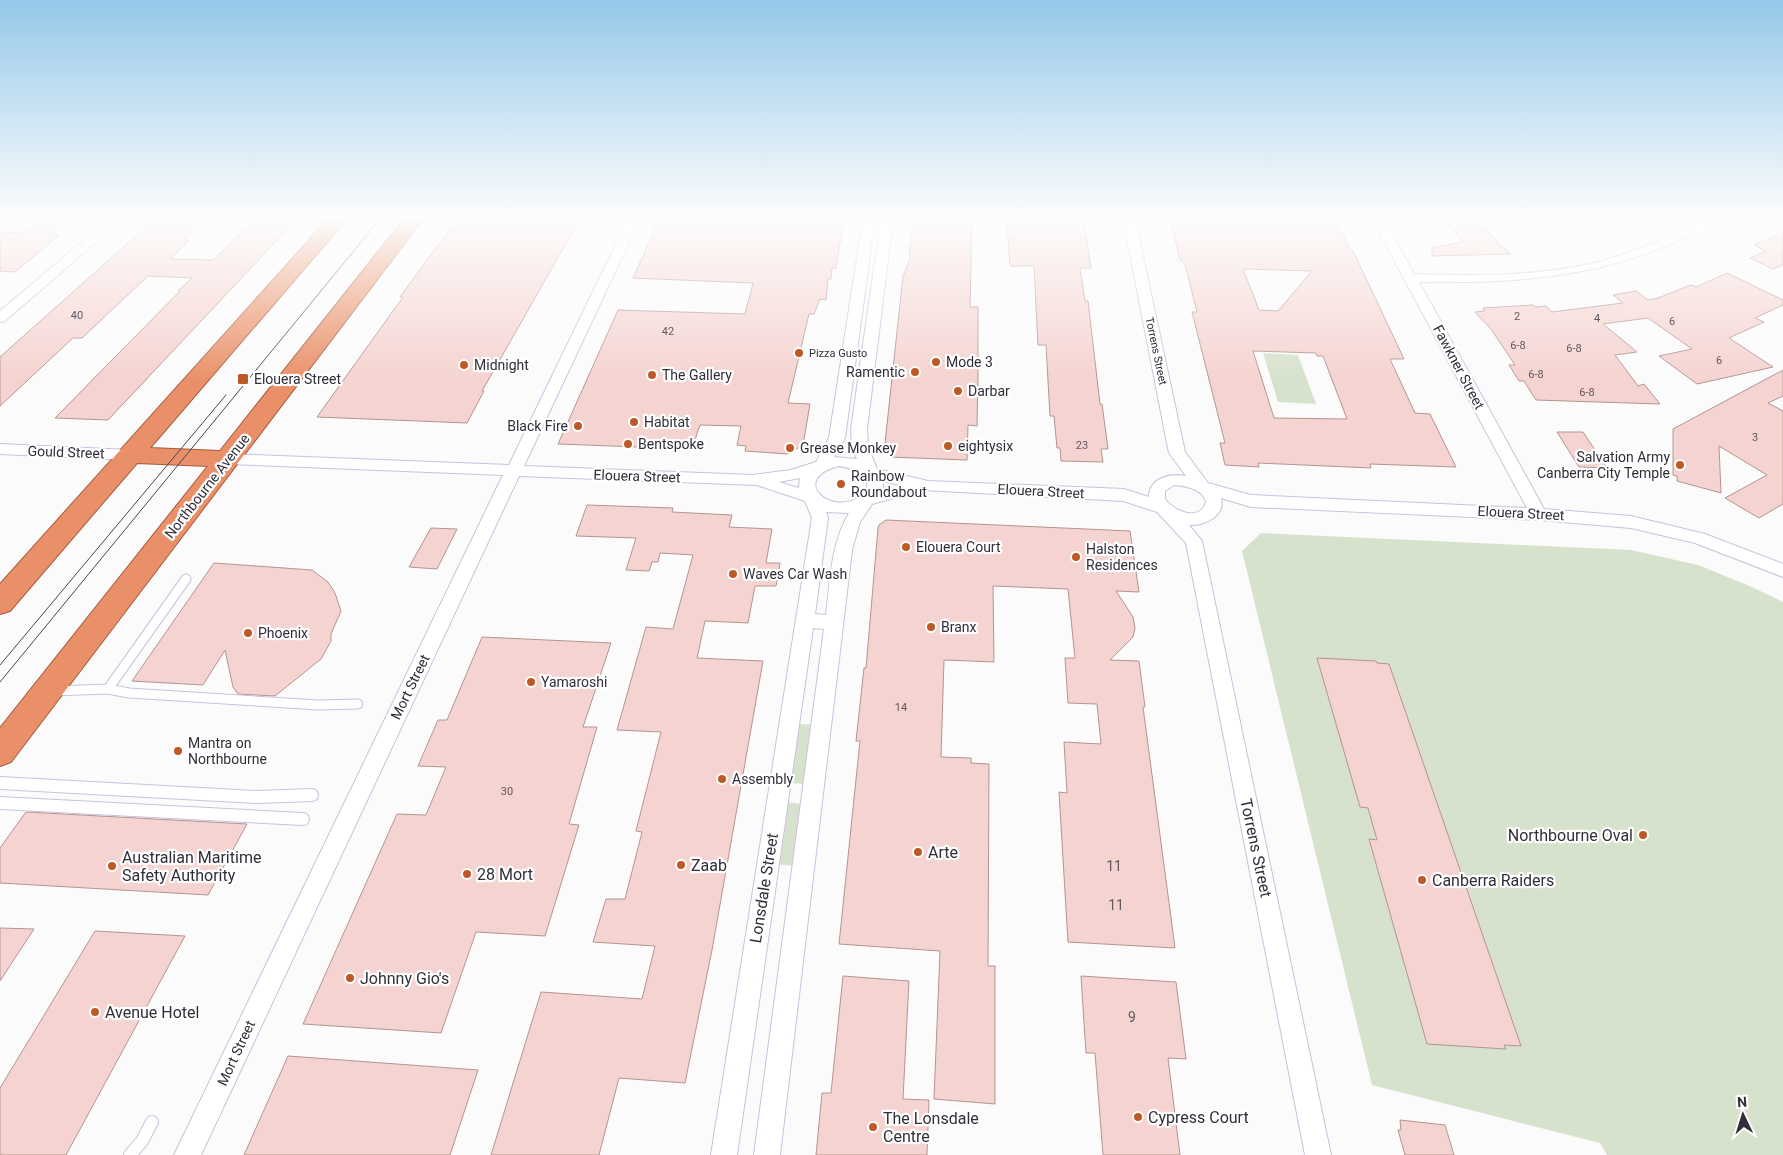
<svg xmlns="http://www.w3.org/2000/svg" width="1783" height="1155" viewBox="0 0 1783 1155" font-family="Roboto,sans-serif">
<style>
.green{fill:#d7e2cd}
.building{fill:#f5d3d0;stroke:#b49491;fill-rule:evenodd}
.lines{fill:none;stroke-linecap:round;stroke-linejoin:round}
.service-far1-casing{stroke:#c8c2de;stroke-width:11}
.service-casing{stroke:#c8c2de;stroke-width:14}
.minor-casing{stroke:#c8c2de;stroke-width:2}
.trunk-casing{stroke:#a55c3f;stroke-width:2}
.service-far1{stroke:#fff;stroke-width:9}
.service{stroke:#fff;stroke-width:12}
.minor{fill:#fff;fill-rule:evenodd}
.trunk{fill:#ea9068;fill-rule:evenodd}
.tram{stroke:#484650;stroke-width:1}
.poi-dot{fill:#be5926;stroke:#fff;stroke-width:2}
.labels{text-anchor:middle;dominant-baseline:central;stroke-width:4.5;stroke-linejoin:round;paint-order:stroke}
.number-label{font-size:11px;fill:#61575f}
.far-street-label{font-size:11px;fill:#302e39;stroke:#fff}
.far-poi-label{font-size:11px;fill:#302e39;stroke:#fff;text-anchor:start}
.poi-label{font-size:14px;fill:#302e39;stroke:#fff;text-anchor:start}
.street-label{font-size:14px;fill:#302e39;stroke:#fff}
.near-number-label{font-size:14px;fill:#61575f}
.near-poi-label{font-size:16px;fill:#302e39;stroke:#fff;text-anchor:start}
.near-street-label{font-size:16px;fill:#302e39;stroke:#fff}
</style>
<rect width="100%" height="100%" fill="#fbfbfb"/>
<!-- green -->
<g class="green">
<polygon points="1263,353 1298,355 1316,404 1278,402"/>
<polygon points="1261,533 1631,550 1698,565 1752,587 1783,602 1783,1155 1607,1155 1600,1143 1372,1085 1242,551"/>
<polygon points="799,724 816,725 807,784 790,783"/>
<polygon points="784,802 805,804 795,866 773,864"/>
</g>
<!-- building -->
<g class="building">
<polygon points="46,219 73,219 53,235 59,235 15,272 0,271 0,233 27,232"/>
<polygon points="155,219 207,219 185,240 189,241 170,259 213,260 254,219 297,219 108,420 55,418 180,291 178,291 192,278 148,276 82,338 73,338 0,406 0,357"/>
<polygon points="457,219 580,219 482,391 484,391 467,423 317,417 403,297 400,297"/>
<polygon points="660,219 844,219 836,268 832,268 831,279 828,279 826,300 820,299 814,314 809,314 788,403 810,404 803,445 788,454 745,451 746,446 737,445 741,426 700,425 692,449 558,444 618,310 745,314 753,283 633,278"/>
<polygon points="913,219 972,220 970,307 978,307 978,375 977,426 968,425 967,460 890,457 891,444 885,443 903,276 910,259 909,250 912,241 910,234 913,226"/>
<path d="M 1170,219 L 1335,219 L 1351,251 L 1353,251 L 1404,359 L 1390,359 L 1415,413 L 1430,414 L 1456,467 L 1370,464 L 1371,468 L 1258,463 L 1259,467 L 1225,465 L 1220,443 L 1225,443 L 1192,312 L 1197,312 L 1185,264 L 1180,260 ZM 1243,269 L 1312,271 L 1278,311 L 1259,310 ZM 1253,351 L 1316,353 L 1317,356 L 1323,356 L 1347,419 L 1274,418 Z"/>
<polygon points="1445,219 1477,219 1503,248 1511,254 1432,256 1432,248 1462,242"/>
<polygon points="1007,221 1084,223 1091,268 1080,268 1085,301 1088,301 1100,404 1102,404 1108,449 1101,449 1103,462 1061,461 1060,448 1057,448 1054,416 1050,416 1046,345 1038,345 1034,266 1010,266"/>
<polygon points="1783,233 1783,265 1773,269 1750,258 1766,251 1754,245"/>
<polygon points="1727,273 1783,300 1783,305 1755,318 1764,322 1729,338 1773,367 1697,384 1659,356 1692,349 1648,318 1603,324 1637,352 1615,355 1638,386 1644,384 1660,404 1536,400 1524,381 1519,381 1509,365 1515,365 1491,329 1475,312 1485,311 1483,308 1533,305 1535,307 1546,306 1552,312 1623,303 1613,295 1636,291 1648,300 1658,298 1691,285 1696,287"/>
<polygon points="1783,370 1783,396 1768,403 1783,411 1783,504 1759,518 1725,498 1767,475 1719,446 1721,493 1677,481 1677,476 1673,475 1673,429"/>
<polygon points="1557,432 1583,432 1607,468 1579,467"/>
<polygon points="587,505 673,508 672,512 732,515 729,527 772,529 766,563 780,563 776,586 755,586 748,623 705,621 697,658 763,661 712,950 685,1083 619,1078 599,1155 491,1155 541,992 642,999 655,946 593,942 606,899 625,899 642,832 636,831 661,732 617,730 646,627 673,629 693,555 660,553 658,562 652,562 649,571 626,570 636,538 576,536"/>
<polygon points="886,520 1130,531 1139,592 1116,591 1133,617 1135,628 1133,637 1110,660 1139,661 1145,707 1143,707 1175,948 1068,942 1059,792 1067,793 1064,742 1101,744 1097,704 1068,703 1065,658 1075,658 1068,589 993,586 994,662 944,660 941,757 971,758 971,763 989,764 988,966 995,966 995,1104 934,1099 940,951 839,944 860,741 856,741 864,668 866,668 878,528 879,525"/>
<polygon points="431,528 457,529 437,569 409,567"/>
<polygon points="214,563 312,570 328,582 335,593 341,611 331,634 331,641 321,659 275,696 238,694 233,687 225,650 203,685 132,681"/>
<polygon points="482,637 611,643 583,727 597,727 569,824 579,825 545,936 476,932 441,1033 303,1024 397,814 426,815 446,767 418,766 438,720 447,720"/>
<polygon points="1317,658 1376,661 1377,663 1389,664 1521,1046 1504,1045 1506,1049 1427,1044 1369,839 1377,840 1368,808 1360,807"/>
<polygon points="26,812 247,824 208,895 0,883 0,848"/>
<polygon points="0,928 34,929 0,981"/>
<polygon points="95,931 185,936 66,1155 0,1155 0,1088"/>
<polygon points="843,976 909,981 903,1099 929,1100 927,1155 816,1155 822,1093 831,1093"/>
<polygon points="1081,976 1176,982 1186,1059 1168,1058 1180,1155 1103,1155 1095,1053 1086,1053"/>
<polygon points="288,1056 478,1070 450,1155 244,1155"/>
<polygon points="1400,1120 1445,1125 1454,1155 1405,1155 1398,1130 1401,1130"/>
</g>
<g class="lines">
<!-- service-far1 casing -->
<g class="service-far1-casing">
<g id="service-far1">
<polyline points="108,689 186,579"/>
<polyline points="54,691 108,689 129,693 318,705 358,704"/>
</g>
</g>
<!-- service casing -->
<g class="service-casing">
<g id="service">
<polyline points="0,783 257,797 312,795"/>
<polyline points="0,803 303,819"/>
<polyline points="130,1155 142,1141 152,1122"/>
</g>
</g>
<!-- minor casing -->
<g class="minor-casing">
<g id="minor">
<polygon points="109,219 123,219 5,321 0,322 0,311"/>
<path d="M 628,219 L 640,219 L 524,466 L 753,475 L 791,470 L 816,462 L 829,438 L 863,219 L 875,219 L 845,438 L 834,457 L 857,459 L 852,447 L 851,429 L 881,219 L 893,219 L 867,429 L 868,447 L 877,469 L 928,481 L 1124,489 L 1149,497 C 1149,478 1170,473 1186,476 L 1169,453 L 1123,219 L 1135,219 L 1185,452 L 1208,483 L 1251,495 L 1527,508 L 1372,219 L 1384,219 L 1414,274 C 1478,276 1543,277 1605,260 C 1623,255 1641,248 1659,241 C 1682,231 1699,219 1724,219 C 1714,229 1695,234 1683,239 C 1596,278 1513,284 1419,282 L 1544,509 L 1631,516 L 1705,534 L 1783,564 L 1783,577 L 1695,543 L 1631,528 L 1539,520 L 1251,507 L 1221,498 C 1226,516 1204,526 1189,525 L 1202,541 L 1331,1155 L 1305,1155 L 1186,543 L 1157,512 L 1123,501 L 924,490 L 872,504 L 860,522 L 852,550 L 780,1155 L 754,1155 L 824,629 L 813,628 L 737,1155 L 711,1155 L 812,518 L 805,501 L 757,485 L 519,476 L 201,1155 L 174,1155 L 503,475 L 228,464 L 222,463 L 220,459 L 222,455 L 228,454 L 509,465 ZM 839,466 C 850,468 869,471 867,487 C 867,491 865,493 861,496 C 829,518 789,478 839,466 ZM 800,478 L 799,488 L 779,482 ZM 883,481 L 904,486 L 883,491 ZM 1174,485 C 1186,486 1203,489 1206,502 C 1200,522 1175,512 1165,499 L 1165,491 ZM 826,512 L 849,513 C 831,543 830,581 826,615 L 815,614 L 828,518 Z"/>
<polygon points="0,444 131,450 136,451 139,455 136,459 131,460 0,454"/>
</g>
</g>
<!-- trunk casing -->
<g class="trunk-casing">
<polygon id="trunk" points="328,219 347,219 150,448 220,451 404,219 423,219 11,762 0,766 0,728 208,466 137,463 10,611 0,614 0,584"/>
</g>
<!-- service-far1 -->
<use href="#service-far1" class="service-far1"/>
<!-- service -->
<use href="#service" class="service"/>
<!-- minor -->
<use href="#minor" class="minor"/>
<!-- trunk -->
<use href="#trunk" class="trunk"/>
<!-- tram -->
<g class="tram">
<polyline points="0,665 226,395"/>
<polyline points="0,682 380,219"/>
</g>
</g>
<!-- sky -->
<linearGradient id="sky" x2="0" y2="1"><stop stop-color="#95c8e9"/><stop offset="0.57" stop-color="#fdfdfd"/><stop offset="1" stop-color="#fdfdfd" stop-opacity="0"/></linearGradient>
<rect width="1783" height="381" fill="url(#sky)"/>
<!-- markers -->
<g class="poi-dot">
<circle cx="799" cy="353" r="5"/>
<circle cx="936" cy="362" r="5"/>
<circle cx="464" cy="365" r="5"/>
<circle cx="915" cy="372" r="5"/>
<circle cx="652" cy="375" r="5"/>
<rect x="237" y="373" width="12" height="12" rx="2.5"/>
<circle cx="958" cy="391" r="5"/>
<circle cx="634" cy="422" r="5"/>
<circle cx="578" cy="426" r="5"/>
<circle cx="628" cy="444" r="5"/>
<circle cx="948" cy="446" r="5"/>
<circle cx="790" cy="448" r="5"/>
<circle cx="1680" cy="465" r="5"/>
<circle cx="841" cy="484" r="5"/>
<circle cx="906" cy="547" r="5"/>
<circle cx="1076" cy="557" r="5"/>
<circle cx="733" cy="574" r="5"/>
<circle cx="931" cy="627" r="5"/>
<circle cx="248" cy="633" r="5"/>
<circle cx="531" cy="682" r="5"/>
<circle cx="178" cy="751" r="5"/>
<circle cx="722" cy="779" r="5"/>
<circle cx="1643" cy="835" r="5"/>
<circle cx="918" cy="852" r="5"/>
<circle cx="681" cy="865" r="5"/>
<circle cx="112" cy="866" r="5"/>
<circle cx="467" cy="874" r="5"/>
<circle cx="1422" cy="880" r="5"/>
<circle cx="350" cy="978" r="5"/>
<circle cx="95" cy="1012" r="5"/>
<circle cx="1138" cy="1117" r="5"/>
<circle cx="873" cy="1127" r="5"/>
</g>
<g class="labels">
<!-- number labels -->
<g class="number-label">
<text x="77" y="315">40</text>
<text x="1517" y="316">2</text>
<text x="1597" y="318">4</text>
<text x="1672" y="321">6</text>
<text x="668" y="331">42</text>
<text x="1518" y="345">6-8</text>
<text x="1574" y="348">6-8</text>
<text x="1719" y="360">6</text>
<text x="1536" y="374">6-8</text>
<text x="1587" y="392">6-8</text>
<text x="1755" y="437">3</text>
<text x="1082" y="445">23</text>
<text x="901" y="707">14</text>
<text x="507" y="791">30</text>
</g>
<!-- far-street labels -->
<g class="far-street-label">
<text transform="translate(1156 351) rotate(78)">Torrens Street</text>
</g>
<!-- far-poi labels -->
<g class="far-poi-label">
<text x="809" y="353">Pizza Gusto</text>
</g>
<!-- poi labels -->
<g class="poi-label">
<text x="946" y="362">Mode 3</text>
<text x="474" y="365">Midnight</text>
<text x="905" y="372" text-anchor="end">Ramentic</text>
<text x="662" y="375">The Gallery</text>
<text x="254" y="379">Elouera Street</text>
<text x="968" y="391">Darbar</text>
<text x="644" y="422">Habitat</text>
<text x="568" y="426" text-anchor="end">Black Fire</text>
<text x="638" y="444">Bentspoke</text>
<text x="958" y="446">eightysix</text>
<text x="800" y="448">Grease Monkey</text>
<text x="1670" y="457" text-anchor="end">Salvation Army<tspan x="1670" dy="16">Canberra City Temple</tspan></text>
<text x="851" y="476">Rainbow<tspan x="851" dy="16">Roundabout</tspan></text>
<text x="916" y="547">Elouera Court</text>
<text x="1086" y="549">Halston<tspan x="1086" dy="16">Residences</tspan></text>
<text x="743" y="574">Waves Car Wash</text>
<text x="941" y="627">Branx</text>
<text x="258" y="633">Phoenix</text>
<text x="541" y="682">Yamaroshi</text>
<text x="188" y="743">Mantra on<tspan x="188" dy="16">Northbourne</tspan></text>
<text x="732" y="779">Assembly</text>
</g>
<!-- street labels -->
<g class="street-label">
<text transform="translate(1459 367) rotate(62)">Fawkner Street</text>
<text transform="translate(66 452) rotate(2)">Gould Street</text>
<text transform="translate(637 476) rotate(2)">Elouera Street</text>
<text transform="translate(207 486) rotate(-52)">Northbourne Avenue</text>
<text transform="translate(1041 491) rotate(3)">Elouera Street</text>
<text transform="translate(1521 513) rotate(3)">Elouera Street</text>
<text transform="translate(410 687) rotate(-64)">Mort Street</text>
<text transform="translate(236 1053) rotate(-65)">Mort Street</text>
</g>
<!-- near-number labels -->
<g class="near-number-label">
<text x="1114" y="866">11</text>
<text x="1116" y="905">11</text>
<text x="1132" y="1017">9</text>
</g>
<!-- near-poi labels -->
<g class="near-poi-label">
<text x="1633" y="835" text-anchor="end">Northbourne Oval</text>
<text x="928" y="852">Arte</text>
<text x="122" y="857">Australian Maritime<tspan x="122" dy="18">Safety Authority</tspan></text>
<text x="691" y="865">Zaab</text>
<text x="477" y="874">28 Mort</text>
<text x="1432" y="880">Canberra Raiders</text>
<text x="360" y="978">Johnny Gio's</text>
<text x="105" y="1012">Avenue Hotel</text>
<text x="1148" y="1117">Cypress Court</text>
<text x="883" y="1118">The Lonsdale<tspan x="883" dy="18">Centre</tspan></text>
</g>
<!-- near-street labels -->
<g class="near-street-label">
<text transform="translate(1256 848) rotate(78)">Torrens Street</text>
<text transform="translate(764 888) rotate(-81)">Lonsdale Street</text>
</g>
</g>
<!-- north arrow -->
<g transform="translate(1743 1115) rotate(356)" stroke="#ffffff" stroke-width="4" paint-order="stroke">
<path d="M0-4L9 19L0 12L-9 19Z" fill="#302e39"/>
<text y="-8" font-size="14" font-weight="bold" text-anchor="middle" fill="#302e39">N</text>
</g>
</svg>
